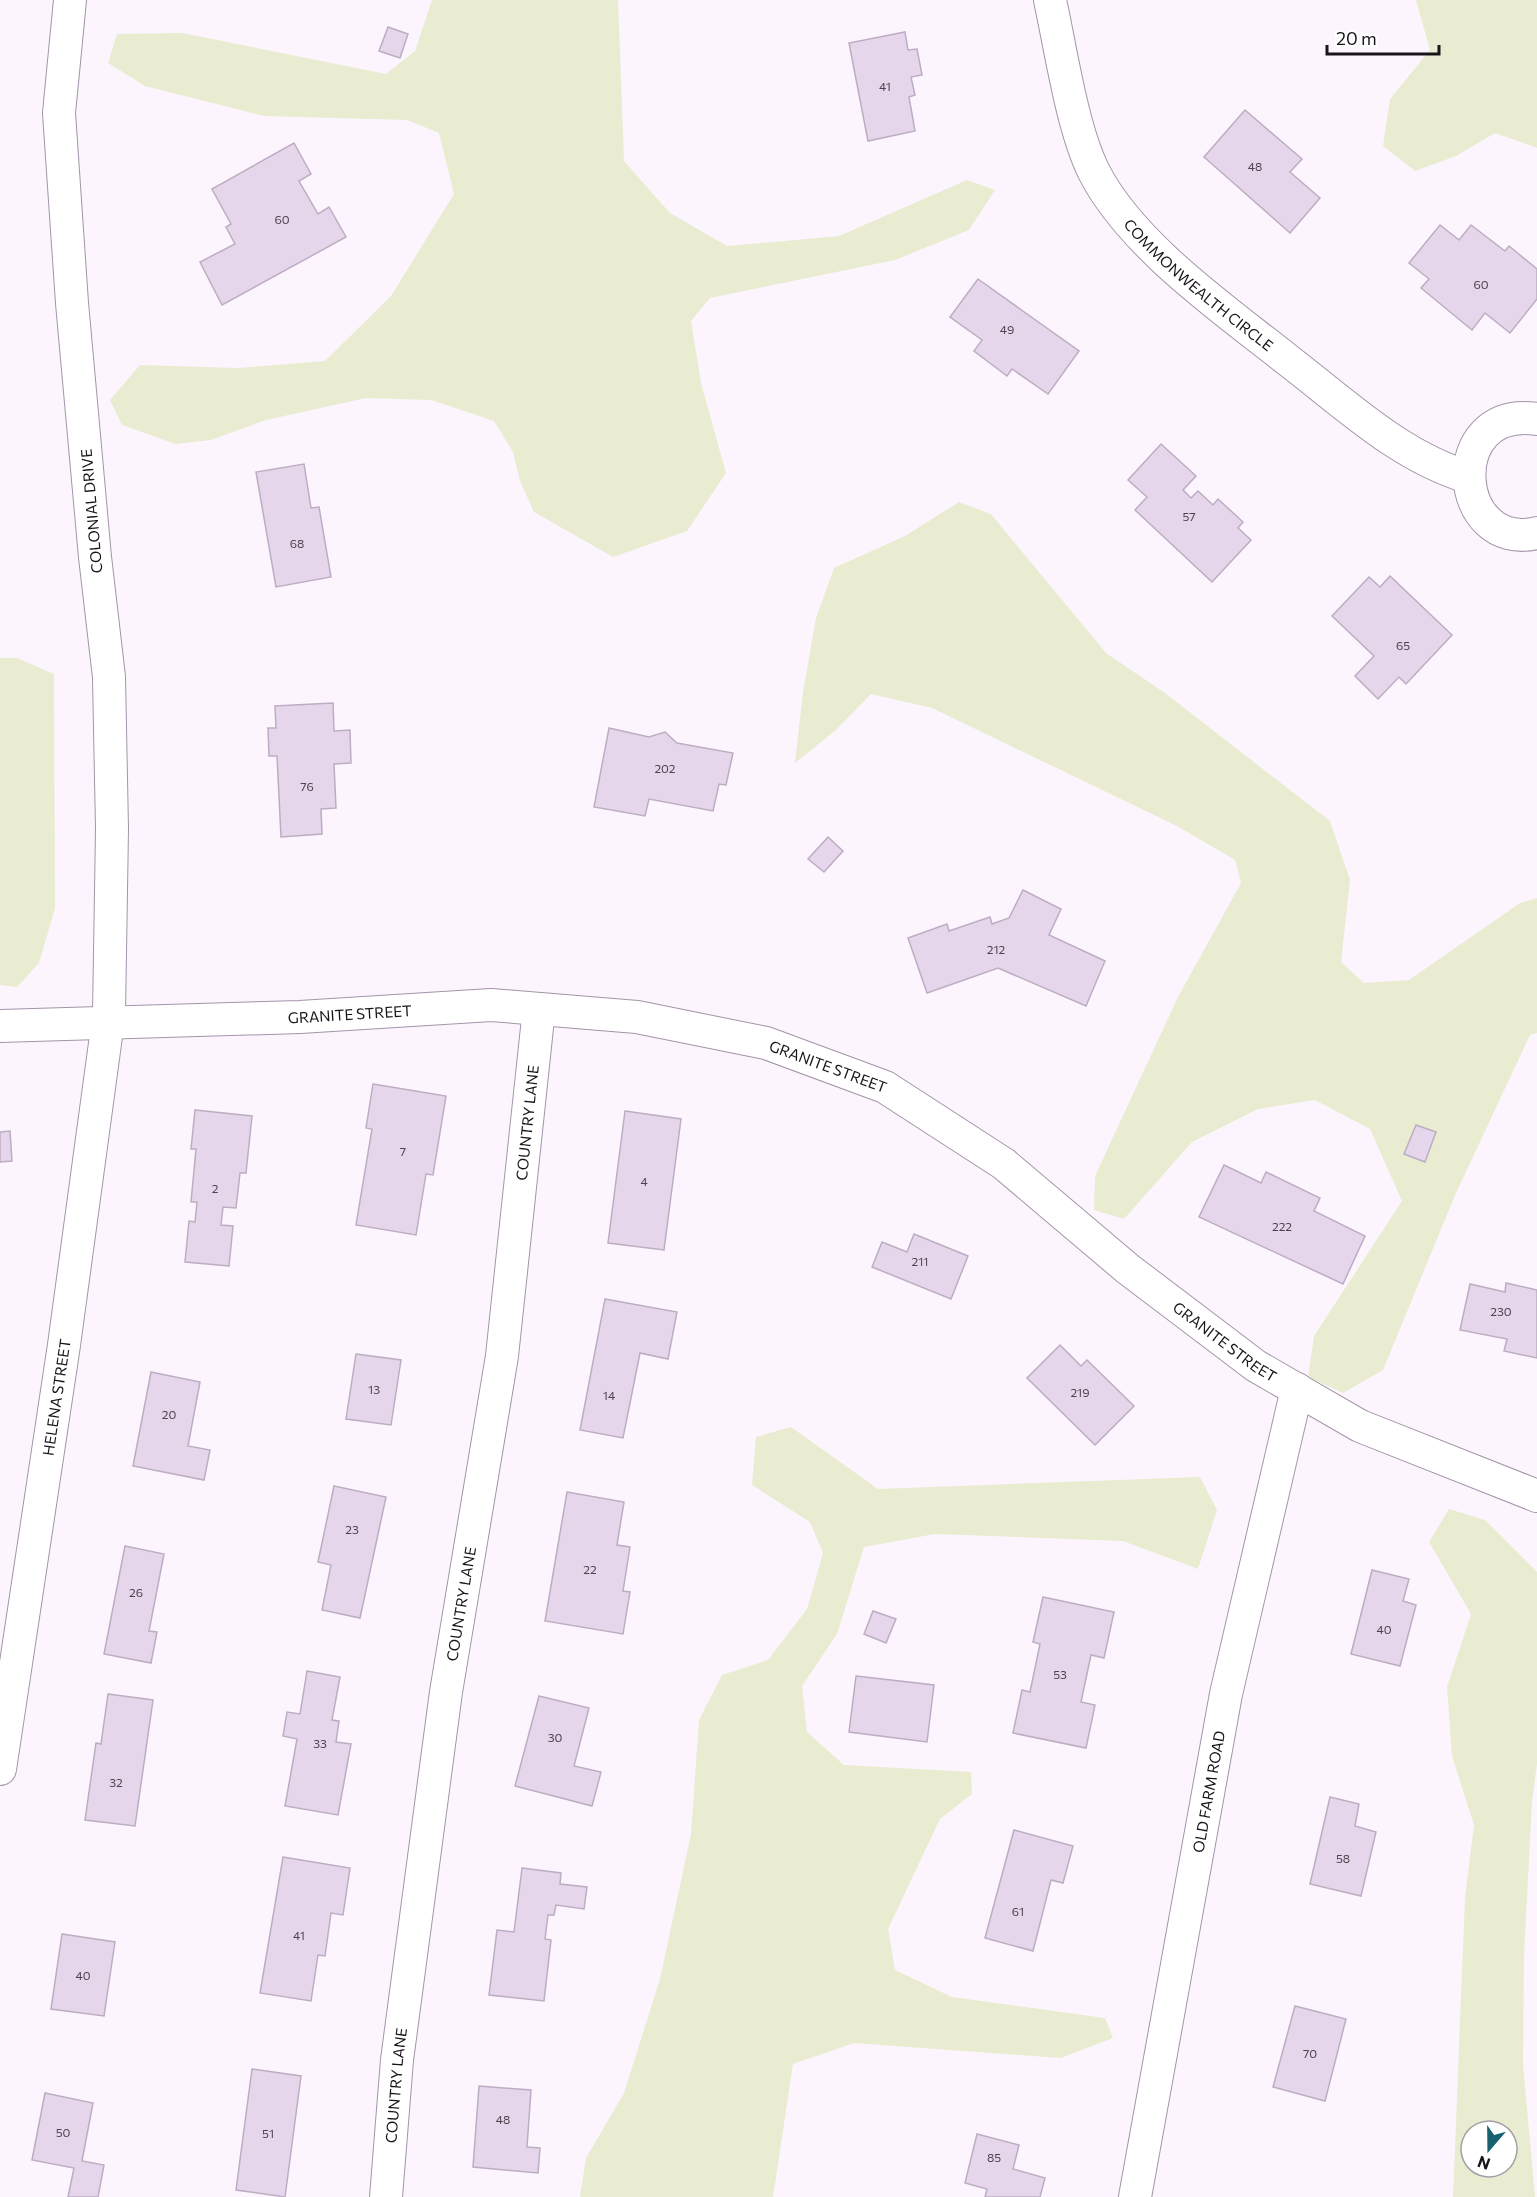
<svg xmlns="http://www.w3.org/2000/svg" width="1537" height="2197" viewBox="0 0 1537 2197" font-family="Commissioner,sans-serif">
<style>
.green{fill:#eaecd1;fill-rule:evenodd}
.building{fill:#e6d6eb;stroke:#bdadc2;stroke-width:1.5}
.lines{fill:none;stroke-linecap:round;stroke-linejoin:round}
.street-casing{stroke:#a494a8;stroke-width:34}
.street{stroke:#fff;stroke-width:32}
.labels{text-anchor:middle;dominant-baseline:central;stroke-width:6;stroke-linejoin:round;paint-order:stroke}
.number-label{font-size:12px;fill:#4d444f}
.street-label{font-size:15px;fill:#1a141b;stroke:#fff}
</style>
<rect width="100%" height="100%" fill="#fcf5fe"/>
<!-- green -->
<g class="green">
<polygon points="432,0 618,0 624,161 670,213 727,246 839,236 967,180 995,190 969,230 895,260 710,298 691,321 701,383 726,473 687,531 613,557 534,512 520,481 513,452 494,421 431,400 366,398 266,420 211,440 176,444 122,425 110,400 140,365 238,368 325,361 391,296 454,194 439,133 407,120 264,116 145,86 108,63 117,34 182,33 386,74 415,51"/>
<polygon points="1416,0 1537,0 1537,148 1495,133 1456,156 1415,171 1383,146 1390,99 1430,50"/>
<polygon points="959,502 991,514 1106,653 1165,693 1330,821 1350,880 1341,962 1364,983 1409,980 1520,903 1537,898 1537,1033 1530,1035 1456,1193 1383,1370 1343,1393 1308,1377 1314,1336 1402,1201 1370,1129 1315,1100 1258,1109 1192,1142 1124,1219 1094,1210 1095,1176 1178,997 1241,883 1235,860 1177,826 932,708 871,694 836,730 795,763 803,692 816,618 834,568 905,536"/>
<polygon points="0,658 17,658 54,674 55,908 39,963 17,987 0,985"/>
<polygon points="791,1427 878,1489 1200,1477 1217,1510 1198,1569 1123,1541 935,1534 864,1547 837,1634 802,1686 807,1732 844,1765 971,1772 972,1794 940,1819 888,1929 895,1970 952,1997 1105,2018 1113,2038 1061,2058 854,2043 793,2064 773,2197 580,2197 586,2158 624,2093 660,1979 691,1834 699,1720 722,1675 768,1660 807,1609 823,1553 810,1522 752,1485 756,1437"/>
<path d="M 1449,1509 L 1485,1520 L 1537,1572 L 1537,1764 L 1532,1801 L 1524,1956 L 1523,2064 L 1535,2197 L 1453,2197 L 1465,1896 L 1474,1825 L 1452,1756 L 1447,1687 L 1471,1614 L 1429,1542 ZM 1471,2131 L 1507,2131 L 1507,2167 L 1471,2167 Z"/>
</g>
<!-- building -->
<g class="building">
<polygon points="388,27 408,34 400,58 379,51"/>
<polygon points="905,32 908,50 917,49 922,75 911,77 915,95 909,97 915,131 868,141 849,43"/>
<polygon points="1245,110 1302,159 1290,172 1320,198 1290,233 1204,157"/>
<polygon points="294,143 311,174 299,181 318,214 329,207 346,237 222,305 200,262 235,244 226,227 231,224 212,189"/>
<polygon points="1440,225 1459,240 1471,225 1505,251 1509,246 1537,269 1537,299 1510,333 1485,313 1472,330 1421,288 1429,279 1409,263"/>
<polygon points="978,279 1079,351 1048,394 1012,369 1007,376 974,351 982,340 950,317"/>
<polygon points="1161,444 1196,476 1183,490 1191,498 1198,491 1213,505 1218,499 1243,522 1238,528 1251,540 1212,582 1135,510 1147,497 1128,480"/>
<polygon points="304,464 311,508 319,507 331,577 276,587 256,472"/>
<polygon points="1390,576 1452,635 1406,684 1399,677 1378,699 1355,676 1374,656 1332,616 1369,577 1380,587"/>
<polygon points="333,703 334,731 350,730 351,763 334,764 336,808 321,809 322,834 281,837 277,756 269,756 268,728 276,728 275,706"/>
<polygon points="609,728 649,737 665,732 677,743 733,753 726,785 719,784 713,811 649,799 645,816 594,807"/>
<polygon points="828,837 843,851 824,872 808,859"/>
<polygon points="1023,890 1061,909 1049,935 1105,961 1086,1006 998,968 927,993 908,938 947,924 949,931 990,917 992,924 1009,918"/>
<polygon points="373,1084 446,1096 433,1175 426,1174 416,1235 356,1225 372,1129 366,1128"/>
<polygon points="195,1110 252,1116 246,1173 240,1173 236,1208 223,1207 221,1225 233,1226 229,1266 185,1262 189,1221 195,1222 197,1202 191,1202 196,1149 191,1149"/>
<polygon points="625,1111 681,1119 664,1250 608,1243"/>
<polygon points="1416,1125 1436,1132 1425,1162 1404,1154"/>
<polygon points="10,1131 12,1161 0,1162 0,1132"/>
<polygon points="1224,1165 1261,1183 1266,1172 1320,1198 1314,1211 1365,1236 1343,1284 1199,1217"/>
<polygon points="914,1234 968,1256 951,1299 872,1267 882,1242 907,1252"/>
<polygon points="1506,1283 1537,1290 1537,1358 1504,1351 1507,1339 1460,1330 1470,1284 1505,1292"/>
<polygon points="605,1299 677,1312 668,1359 640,1353 623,1438 580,1430"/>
<polygon points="1060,1345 1081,1366 1087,1360 1134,1406 1095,1445 1027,1378"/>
<polygon points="356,1354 401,1360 391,1425 346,1419"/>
<polygon points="151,1372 200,1382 188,1446 210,1450 204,1480 133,1466"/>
<polygon points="334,1486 386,1497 360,1618 322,1610 331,1565 318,1562"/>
<polygon points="567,1492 624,1502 617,1545 630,1547 623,1591 630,1592 623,1634 545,1621"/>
<polygon points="125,1546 164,1554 149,1631 157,1632 151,1663 104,1654"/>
<polygon points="1372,1570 1409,1579 1403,1601 1416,1605 1400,1666 1351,1654"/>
<polygon points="1043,1597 1114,1612 1104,1658 1091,1655 1081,1702 1095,1705 1086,1748 1013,1733 1022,1690 1030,1692 1040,1644 1033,1642"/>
<polygon points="873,1611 896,1619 886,1643 864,1634"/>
<polygon points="307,1671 340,1677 332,1720 339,1721 336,1742 351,1744 338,1815 285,1806 297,1739 283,1736 287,1712 300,1714"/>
<polygon points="856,1676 934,1685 927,1742 849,1732"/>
<polygon points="108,1694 153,1700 135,1826 85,1820 96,1743 101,1744"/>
<polygon points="539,1696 589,1708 574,1766 601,1772 592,1806 515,1786"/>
<polygon points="1330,1797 1359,1804 1355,1826 1376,1832 1361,1896 1310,1884"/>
<polygon points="1014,1830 1073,1846 1063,1883 1051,1880 1033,1951 985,1938"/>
<polygon points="283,1857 350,1868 343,1915 331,1913 325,1956 318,1955 311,2001 260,1993"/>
<polygon points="522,1868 561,1873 560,1884 587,1887 584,1909 556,1905 554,1915 548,1915 545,1939 551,1940 544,2001 489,1995 497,1930 514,1932"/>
<polygon points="62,1934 115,1942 104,2016 51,2009"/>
<polygon points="1295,2006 1346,2019 1325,2101 1273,2087"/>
<polygon points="252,2069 301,2076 285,2197 236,2190"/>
<polygon points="479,2086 531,2090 527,2147 540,2148 538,2173 473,2167"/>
<polygon points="45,2093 93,2103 82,2161 104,2165 98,2197 68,2197 74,2168 32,2160"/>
<polygon points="977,2134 1019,2145 1013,2169 1045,2178 1040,2197 985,2197 987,2189 965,2183"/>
</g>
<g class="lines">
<!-- street casing -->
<g class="street-casing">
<g id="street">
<path id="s1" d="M 1050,0 C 1061,50 1072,128 1094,172 C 1132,246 1225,310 1289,361 C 1345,404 1399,456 1468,477"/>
<path d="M 1537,419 C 1441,405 1453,553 1537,533"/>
<path id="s2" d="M 0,1026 L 300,1017 L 491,1005 L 637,1017 L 766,1043 L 885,1087 L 1004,1164 L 1128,1269 L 1256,1366 L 1360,1426 L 1537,1496"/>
<path id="s3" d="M 0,1769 L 64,1345 L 109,1014 L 112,829 L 109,677 L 95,557 L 72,303 L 59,113 L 70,0"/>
<path id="s4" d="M 386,2197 L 397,2060 L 446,1692 L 502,1356 L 539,1009"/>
<path id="s5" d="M 1135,2197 L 1226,1694 L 1297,1389"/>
</g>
</g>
<!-- street -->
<use href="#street" class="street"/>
</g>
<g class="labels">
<!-- number labels -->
<g class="number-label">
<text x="885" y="86">41</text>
<text x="1255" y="166">48</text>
<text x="282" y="219">60</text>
<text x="1481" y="284">60</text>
<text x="1007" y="329">49</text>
<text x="1189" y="516">57</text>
<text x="297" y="543">68</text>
<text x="1403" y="645">65</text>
<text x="665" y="768">202</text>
<text x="307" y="786">76</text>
<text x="996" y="949">212</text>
<text x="403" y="1151">7</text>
<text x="644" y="1181">4</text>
<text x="215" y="1188">2</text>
<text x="1282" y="1226">222</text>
<text x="920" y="1261">211</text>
<text x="1501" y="1311">230</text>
<text x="374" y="1389">13</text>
<text x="1080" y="1392">219</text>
<text x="609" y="1395">14</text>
<text x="169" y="1414">20</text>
<text x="352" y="1529">23</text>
<text x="590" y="1569">22</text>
<text x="136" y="1592">26</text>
<text x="1384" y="1629">40</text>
<text x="1060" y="1674">53</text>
<text x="555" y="1737">30</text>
<text x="320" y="1743">33</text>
<text x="116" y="1782">32</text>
<text x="1343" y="1858">58</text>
<text x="1018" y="1911">61</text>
<text x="299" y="1935">41</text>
<text x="83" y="1975">40</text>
<text x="1310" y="2053">70</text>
<text x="503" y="2119">48</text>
<text x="63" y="2132">50</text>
<text x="268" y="2133">51</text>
<text x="994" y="2157">85</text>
</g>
<!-- street labels -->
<g class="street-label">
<text stroke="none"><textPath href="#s1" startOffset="333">COMMONWEALTH CIRCLE</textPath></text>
<text transform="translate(91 511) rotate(-95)">COLONIAL DRIVE</text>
<text stroke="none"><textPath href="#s2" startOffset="350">GRANITE STREET</textPath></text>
<text stroke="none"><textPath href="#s2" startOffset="836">GRANITE STREET</textPath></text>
<text stroke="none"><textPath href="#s4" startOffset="1084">COUNTRY LANE</textPath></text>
<text stroke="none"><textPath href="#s2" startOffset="1322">GRANITE STREET</textPath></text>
<text stroke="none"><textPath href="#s3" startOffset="376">HELENA STREET</textPath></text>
<text stroke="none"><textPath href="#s4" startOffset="598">COUNTRY LANE</textPath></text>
<text stroke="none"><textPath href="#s5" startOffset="412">OLD FARM ROAD</textPath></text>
<text stroke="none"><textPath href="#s4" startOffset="112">COUNTRY LANE</textPath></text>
</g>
</g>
<!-- north arrow -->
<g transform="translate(1489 2149) rotate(200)"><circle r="28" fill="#ffffff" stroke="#a3a1a4" stroke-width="1.5"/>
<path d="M0-4.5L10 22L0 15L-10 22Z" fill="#196070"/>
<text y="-9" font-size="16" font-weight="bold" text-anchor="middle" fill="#1a141b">N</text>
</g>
<!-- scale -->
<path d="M1327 45v9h112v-9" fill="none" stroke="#1a141b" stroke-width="3"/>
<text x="1336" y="45" font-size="18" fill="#1a141b" stroke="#ffffff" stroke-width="4.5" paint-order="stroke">20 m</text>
</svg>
